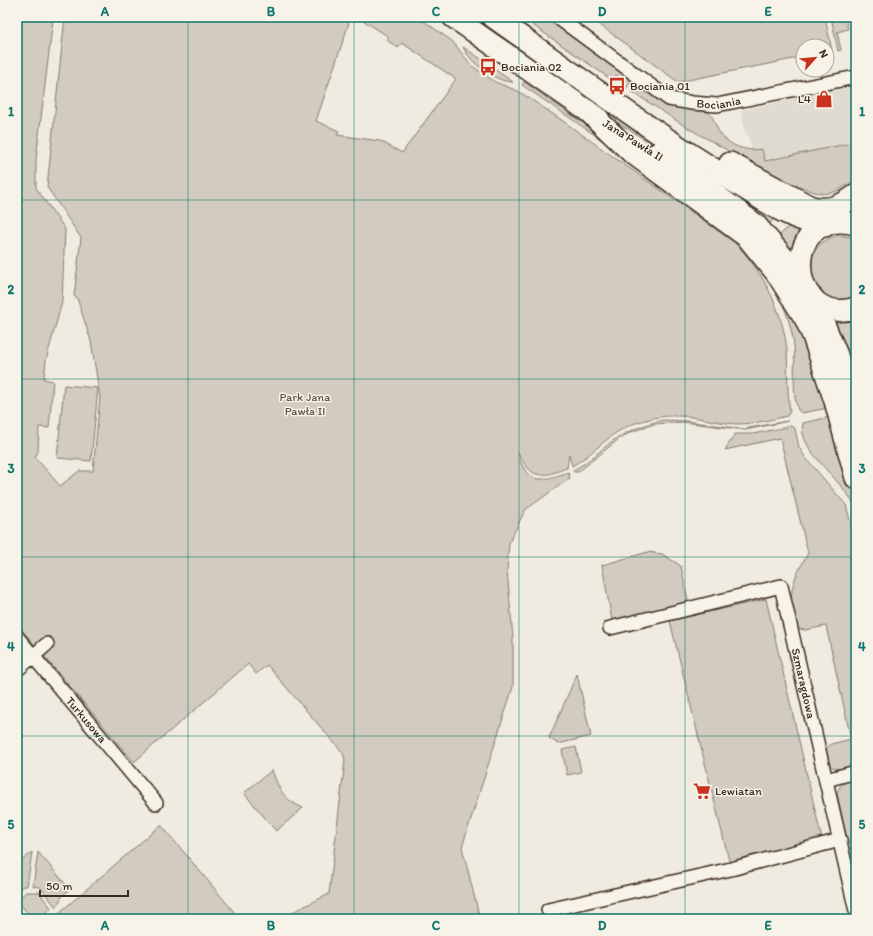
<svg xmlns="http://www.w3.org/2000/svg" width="873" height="936" viewBox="0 0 873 936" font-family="Itim,sans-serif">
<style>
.built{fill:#e0dbd0}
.green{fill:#d1cbc0;stroke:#867a6f}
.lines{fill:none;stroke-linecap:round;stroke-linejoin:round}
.minor-casing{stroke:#3b2a1e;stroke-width:16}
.primary-casing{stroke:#3b2a1e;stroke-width:24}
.minor{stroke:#f7f3e8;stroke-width:13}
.primary{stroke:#f7f3e8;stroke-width:21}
.grid{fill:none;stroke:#0f766e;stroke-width:1;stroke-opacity:0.55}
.labels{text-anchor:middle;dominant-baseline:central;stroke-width:3;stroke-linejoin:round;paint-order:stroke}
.poi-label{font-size:12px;fill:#3b2a1e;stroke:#f7f3e8;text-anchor:start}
.street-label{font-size:12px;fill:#3b2a1e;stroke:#f7f3e8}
.park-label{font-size:12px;fill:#605246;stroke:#f7f3e8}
.neatline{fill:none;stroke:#0f766e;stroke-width:1.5}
.grid-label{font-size:13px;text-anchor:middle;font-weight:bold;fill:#0f766e}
</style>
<rect width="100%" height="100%" fill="#efebe0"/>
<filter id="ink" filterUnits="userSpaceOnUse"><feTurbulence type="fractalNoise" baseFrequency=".025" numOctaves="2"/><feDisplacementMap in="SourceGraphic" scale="8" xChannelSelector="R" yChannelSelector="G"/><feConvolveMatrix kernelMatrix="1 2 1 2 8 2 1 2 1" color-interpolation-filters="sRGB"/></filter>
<g filter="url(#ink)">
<!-- built -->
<polygon class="built" points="856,86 856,142 765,161 752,151 748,135 746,135 741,110"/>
<!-- green -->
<g class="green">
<path d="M 17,17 L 52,17 L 53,19 L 36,159 L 36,188 L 65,229 L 62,302 L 46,360 L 44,379 L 53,381 L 49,428 L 39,427 L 38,452 L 35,457 L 60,486 L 79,471 L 93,471 L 100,397 L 91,341 L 77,298 L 74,296 L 81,238 L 47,187 L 65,17 L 345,17 L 349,23 L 316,121 L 339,131 L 337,135 L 380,141 L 402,153 L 456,79 L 402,43 L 398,48 L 387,40 L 389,37 L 358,17 L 418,17 L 452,41 L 472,66 L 495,82 L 518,91 L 550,112 L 734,242 C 762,269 783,311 787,350 C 788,370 787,391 790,411 L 787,416 C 770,420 754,424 736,424 C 717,423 697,416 678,416 C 663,415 647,419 633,424 C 610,432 594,454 572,466 L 569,454 L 567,468 C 554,472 539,481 528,468 C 524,464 521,457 518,452 C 526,486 540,482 568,472 L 570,478 L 525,510 L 509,543 L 507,570 L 513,638 L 513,687 L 462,847 L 480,919 L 279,919 L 329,894 L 345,760 L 343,753 L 267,665 L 256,674 L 248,664 L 134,762 L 17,624 Z"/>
<polygon points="466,17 480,17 594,96 778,215 767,226 685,164 616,122"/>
<polygon points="521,17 547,17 632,80 626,89 622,86 625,82 616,75 612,80"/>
<polygon points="589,17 825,17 832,51 827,52 827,46 803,46 803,57 678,82"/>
<polygon points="831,17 845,17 848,29 837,32 841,50 838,51"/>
<path d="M 463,47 L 484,61 L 481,66 L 491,73 L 494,69 L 513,82 C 497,83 469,62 463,47 Z"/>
<polygon points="524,82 606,139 660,180 522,85"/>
<path d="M 636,83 C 645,89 655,98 665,102 C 677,106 693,103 704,109 C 713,114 714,122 718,130 C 727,146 746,152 762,149 L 765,161 L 856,142 L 856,178 C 832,198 823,197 795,184 L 792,187 L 688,128 L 631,91 Z"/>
<polygon points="792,223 806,231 792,258 777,238"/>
<path d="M 839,235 L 856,238 L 856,297 C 817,317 785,249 839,235 Z"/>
<path d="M 778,292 L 797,315 L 828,408 L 802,413 L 798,410 C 791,390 796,366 794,346 C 792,327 785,309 778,292 Z"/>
<polygon points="825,315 856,315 851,335 851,354 856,377 856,399"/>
<polygon points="64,385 98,388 91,461 57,458"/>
<path d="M 830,417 L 836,424 L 856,497 L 856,509 C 847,483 796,450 803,423 Z"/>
<path d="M 663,420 L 687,421 L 743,429 L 788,421 L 746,430 L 683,422 L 654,424 L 631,432 L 619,439 L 578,472 L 574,472 L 573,470 C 589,462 600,450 614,440 C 629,430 646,424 663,420 Z"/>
<path d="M 791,426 L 795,429 L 799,447 L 805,457 L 846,505 L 856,543 L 856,765 C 845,768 837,772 828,764 L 825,750 L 831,744 L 851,739 L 826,626 L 805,630 L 799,629 C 795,624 794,618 793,612 C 788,587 796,575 808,553 L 780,438 L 725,450 L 735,434 L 753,434 Z"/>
<polygon points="648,552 662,554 681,566 689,605 612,621 602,565"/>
<polygon points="766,599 823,844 731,869 670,621"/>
<polygon points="577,674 591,736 558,744 549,738"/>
<polygon points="576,747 581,772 567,775 562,750"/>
<path d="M 272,770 C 279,790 283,799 303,808 L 276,831 L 244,793 Z"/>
<path d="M 856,779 L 856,876 L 854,874 L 837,793 C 840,783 846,781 856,779 Z"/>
<polygon points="161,825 240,919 52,919"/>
<polygon points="32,852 27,886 23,886 17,892 17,865"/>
<polygon points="38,852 70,889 63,895 56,907 40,887 33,886"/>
<polygon points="26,892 39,892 51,908 39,919 32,919 17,900"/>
</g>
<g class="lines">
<!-- minor casing -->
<g class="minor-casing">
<g id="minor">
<path id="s1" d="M 557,17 L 669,99 L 692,103 L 717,105 L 856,77"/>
<path id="s2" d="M 610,628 L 781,586 L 856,911"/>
<path id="s3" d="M 17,637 L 156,803"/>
<polyline points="17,670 47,644"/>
<polyline points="826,780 856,772"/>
<polyline points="548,910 731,869 840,840"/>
</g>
</g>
<!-- primary casing -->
<g class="primary-casing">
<g id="primary">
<polyline points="453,17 599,119"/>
<path d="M 493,17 C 573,73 652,132 736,183 C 763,200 792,221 825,226"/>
<polyline points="588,111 631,152 747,237 777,274 805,318 813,336 835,401 856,478"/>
<polyline points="656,154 689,175 756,225 801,278"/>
<path d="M 730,163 L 811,207 C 830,211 841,206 856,195"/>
<path d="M 856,224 C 779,205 785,329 856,308"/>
<polyline points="813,298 837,355 854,418"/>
</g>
</g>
<!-- minor -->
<use href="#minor" class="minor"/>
<!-- primary -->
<use href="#primary" class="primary"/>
</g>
</g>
<!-- grid -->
<path class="grid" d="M 188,17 L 188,919M 354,17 L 354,919M 519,17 L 519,919M 685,17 L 685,919M 17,200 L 856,200M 17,379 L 856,379M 17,557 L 856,557M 17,736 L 856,736"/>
<!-- icons -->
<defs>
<g id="bus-bare" transform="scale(1.38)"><path d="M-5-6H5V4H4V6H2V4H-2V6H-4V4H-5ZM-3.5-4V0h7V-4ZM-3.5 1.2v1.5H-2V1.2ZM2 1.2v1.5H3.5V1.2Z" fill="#c8321e" stroke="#f7f3e8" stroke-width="2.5" paint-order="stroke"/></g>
<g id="shop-bare" transform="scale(1.38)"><path d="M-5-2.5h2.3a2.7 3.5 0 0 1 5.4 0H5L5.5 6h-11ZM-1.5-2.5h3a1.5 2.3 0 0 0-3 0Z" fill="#c8321e" stroke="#f7f3e8" stroke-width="2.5" paint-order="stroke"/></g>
<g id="supermarket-bare" transform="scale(1.38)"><path d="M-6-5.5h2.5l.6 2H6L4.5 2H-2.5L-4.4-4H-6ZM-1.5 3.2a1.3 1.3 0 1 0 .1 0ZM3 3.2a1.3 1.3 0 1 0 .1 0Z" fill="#c8321e" stroke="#f7f3e8" stroke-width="2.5" paint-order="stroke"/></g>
</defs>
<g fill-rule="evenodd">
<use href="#bus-bare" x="488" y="67"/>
<use href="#bus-bare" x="617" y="86"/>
<use href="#shop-bare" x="824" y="99"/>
<use href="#supermarket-bare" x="702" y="791"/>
</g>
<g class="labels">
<!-- poi labels -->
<g class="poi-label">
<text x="501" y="67">Bociania 02</text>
<text x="630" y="86">Bociania 01</text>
<text x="811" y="99" text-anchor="end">L4</text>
<text x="715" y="791">Lewiatan</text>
</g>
<!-- street labels -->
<g class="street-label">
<text stroke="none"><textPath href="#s1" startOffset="189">Bociania</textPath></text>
<text transform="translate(633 140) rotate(32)">Jana Pawła II</text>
<text stroke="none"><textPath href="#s2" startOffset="276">Szmaragdowa</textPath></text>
<text stroke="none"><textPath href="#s3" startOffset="108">Turkusowa</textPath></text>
</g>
<!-- park labels -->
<g class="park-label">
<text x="305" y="397">Park Jana<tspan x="305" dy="14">Pawła II</tspan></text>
</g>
</g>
<!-- margin -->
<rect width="873" height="936" fill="none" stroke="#f7f3e8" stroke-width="44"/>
<!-- north arrow -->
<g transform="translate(815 58) rotate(63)"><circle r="19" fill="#f7f3e8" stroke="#aca397"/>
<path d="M0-3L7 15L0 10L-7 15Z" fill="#c8321e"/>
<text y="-6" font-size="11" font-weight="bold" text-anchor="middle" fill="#3b2a1e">N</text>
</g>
<!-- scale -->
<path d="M40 890v6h88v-6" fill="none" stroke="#3b2a1e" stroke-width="2"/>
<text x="46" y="890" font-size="12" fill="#3b2a1e" stroke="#f7f3e8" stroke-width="3" paint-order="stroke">50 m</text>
<rect x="22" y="22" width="829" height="892" class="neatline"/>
<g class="grid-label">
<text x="105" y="16">A</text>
<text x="271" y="16">B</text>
<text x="436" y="16">C</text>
<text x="602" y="16">D</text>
<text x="768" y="16">E</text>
<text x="11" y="116">1</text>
<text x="862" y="116">1</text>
<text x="11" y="294">2</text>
<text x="862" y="294">2</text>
<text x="11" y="473">3</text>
<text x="862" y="473">3</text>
<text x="11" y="651">4</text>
<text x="862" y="651">4</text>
<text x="11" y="829">5</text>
<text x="862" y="829">5</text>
<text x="105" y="930">A</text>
<text x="271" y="930">B</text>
<text x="436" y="930">C</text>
<text x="602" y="930">D</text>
<text x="768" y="930">E</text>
</g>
</svg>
